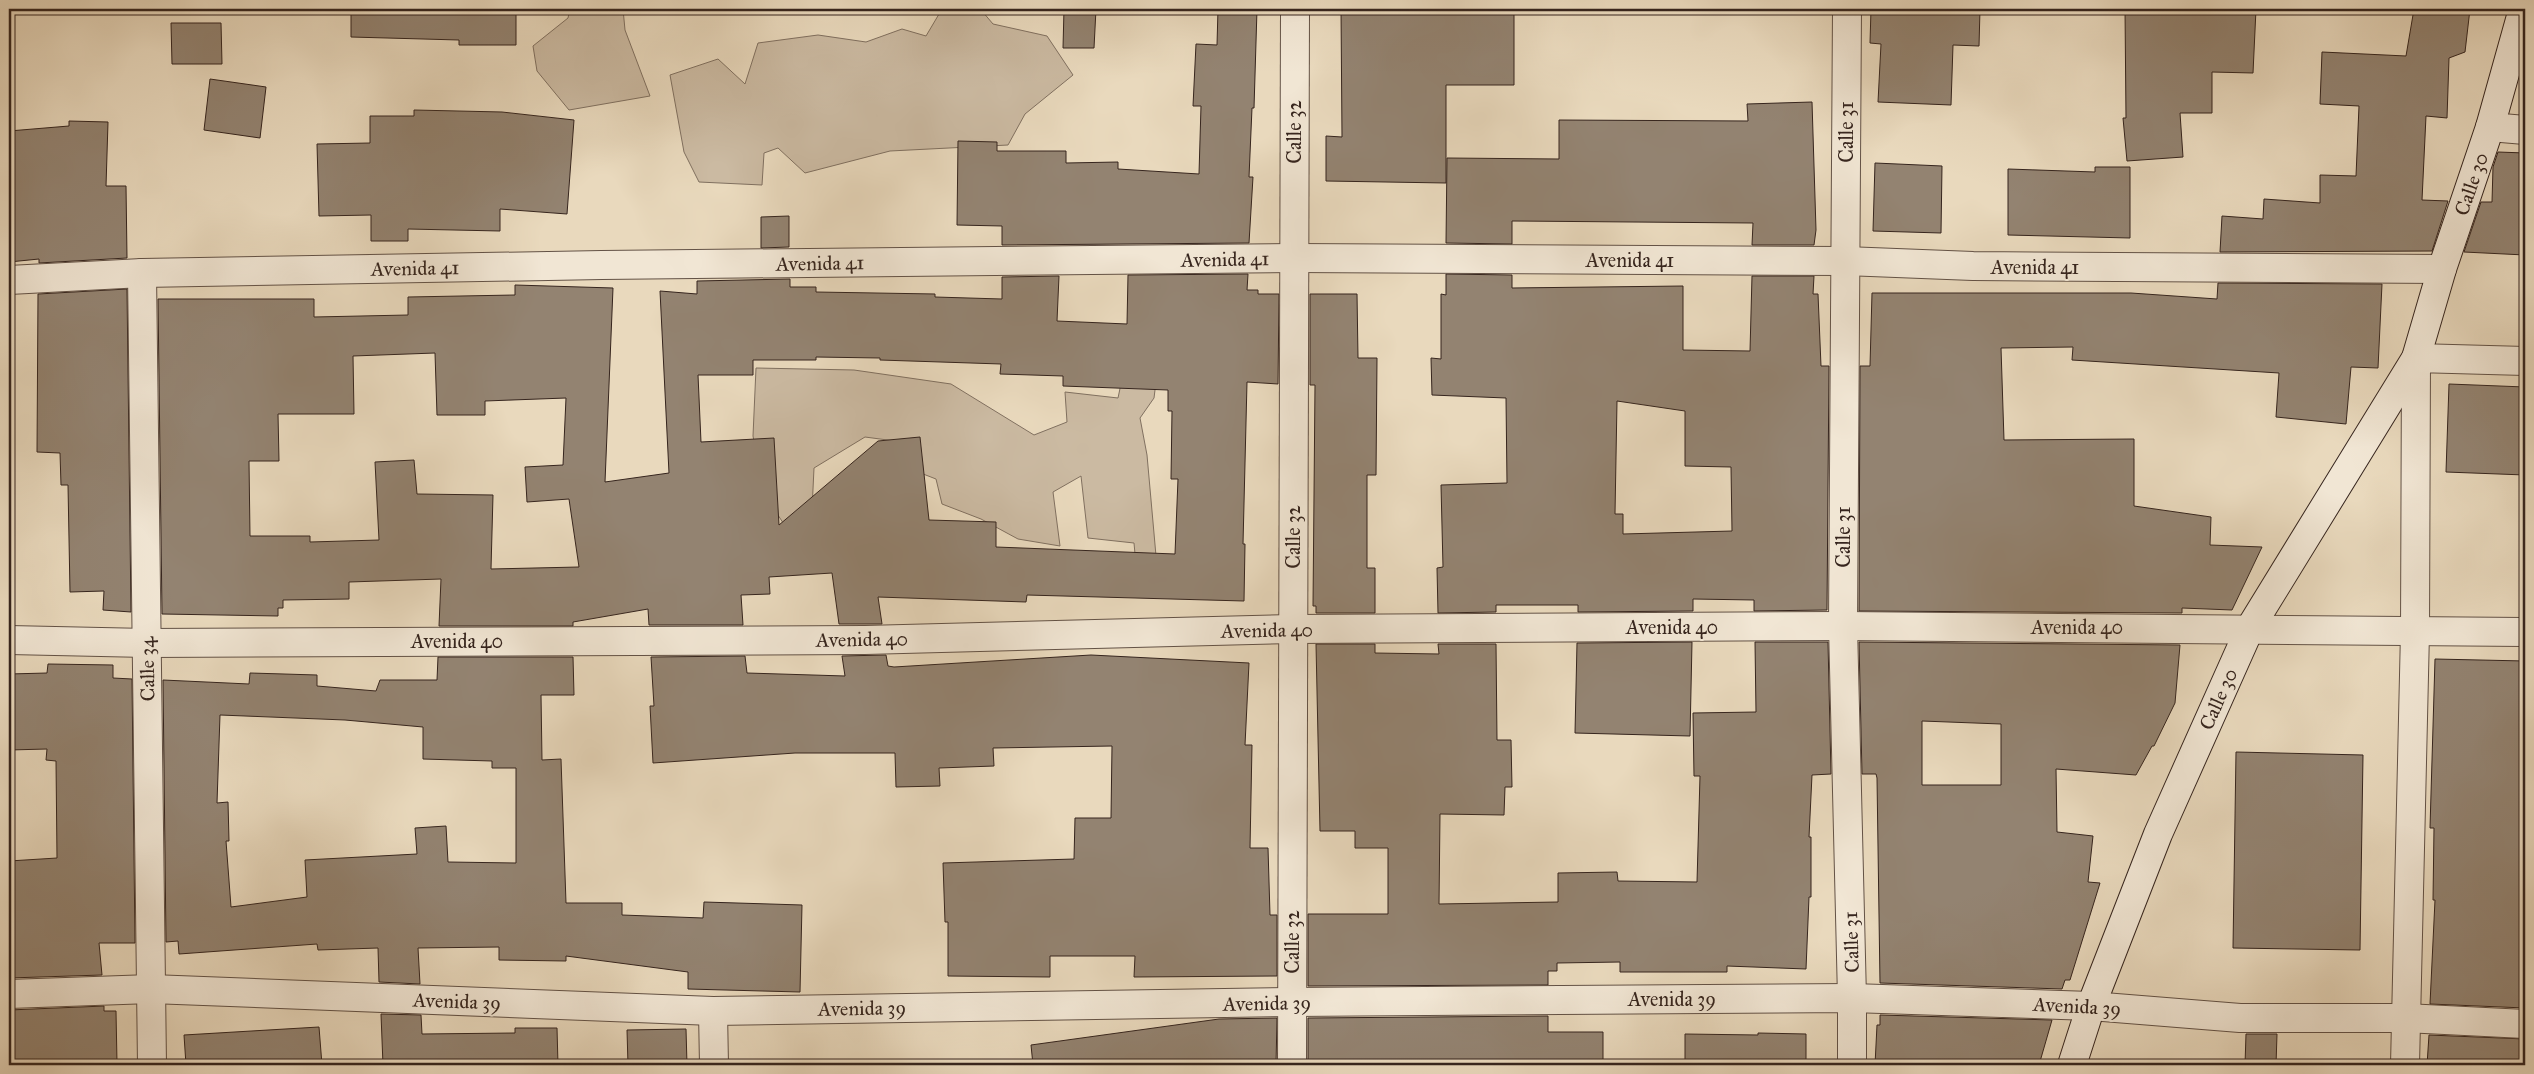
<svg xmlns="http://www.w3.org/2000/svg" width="2534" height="1074" viewBox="0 0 2534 1074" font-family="'IM FELL Great Primer',serif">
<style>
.green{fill:#cbbaa2;stroke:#807060}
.building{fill:#938371;stroke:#36251e;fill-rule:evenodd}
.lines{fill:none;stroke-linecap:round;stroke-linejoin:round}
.minor-casing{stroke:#635246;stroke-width:30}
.secondary-casing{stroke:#36251e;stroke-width:30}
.minor{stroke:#f1e6d4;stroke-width:28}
.secondary{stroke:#f1e6d4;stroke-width:28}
.labels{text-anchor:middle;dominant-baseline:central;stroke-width:4;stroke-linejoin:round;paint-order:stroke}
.street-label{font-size:20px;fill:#36251e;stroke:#f1e6d4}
</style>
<rect width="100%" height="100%" fill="#e9d9bd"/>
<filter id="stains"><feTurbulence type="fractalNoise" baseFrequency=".004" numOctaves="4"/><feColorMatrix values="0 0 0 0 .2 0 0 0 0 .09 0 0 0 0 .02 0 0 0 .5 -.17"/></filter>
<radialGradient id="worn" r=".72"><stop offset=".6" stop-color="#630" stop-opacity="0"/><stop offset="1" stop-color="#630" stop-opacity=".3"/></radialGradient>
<!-- green -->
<g class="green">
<polygon points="570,9 623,9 625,30 650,96 569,110 537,71 533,46 568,18"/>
<polygon points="942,9 977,9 982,11 993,24 1047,36 1073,75 1025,114 1008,145 890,151 805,173 778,148 764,153 762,185 699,182 684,152 670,75 718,59 745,84 758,43 818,35 866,42 902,29 926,36"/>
<polygon points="1159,358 1154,398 1140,418 1147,455 1157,567 1136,565 1134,543 1088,538 1081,476 1053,492 1060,546 1018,539 981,519 942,504 936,479 918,472 910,443 865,437 814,468 812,510 789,532 763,492 753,436 756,368 854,370 951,384 1034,435 1067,422 1065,392 1118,398 1126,360"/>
</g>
<!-- building -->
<g class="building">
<polygon points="351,9 516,9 516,45 459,45 459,40 351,37"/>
<polygon points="1064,9 1096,9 1094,48 1063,48"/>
<polygon points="1218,9 1257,9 1254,108 1252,108 1249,177 1253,177 1249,243 1002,245 1002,226 957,225 958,141 997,142 997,151 1066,151 1066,163 1118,162 1118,169 1199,174 1201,106 1193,106 1196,44 1217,45"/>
<polygon points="1341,9 1514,9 1514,85 1446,85 1446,183 1326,181 1326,136 1342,137"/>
<polygon points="1871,9 1980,9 1979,46 1953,45 1951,105 1878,102 1881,44 1870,43"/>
<polygon points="2125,9 2256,9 2253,73 2212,72 2212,113 2180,113 2183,157 2127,161 2123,118 2126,118"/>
<polygon points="2414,9 2470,9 2465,52 2449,58 2447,118 2426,116 2422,200 2448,201 2432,251 2220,252 2222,216 2263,219 2264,199 2320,203 2320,175 2356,176 2359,106 2320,104 2322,52 2406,56"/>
<polygon points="171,23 221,23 222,64 172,64"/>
<polygon points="210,79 266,87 260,138 204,130"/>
<polygon points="1812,102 1816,230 1814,245 1752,245 1753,223 1512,221 1512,244 1446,243 1447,158 1559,159 1559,120 1748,121 1747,104"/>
<polygon points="414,110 502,112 574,120 567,214 500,209 500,231 408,229 408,241 371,241 371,215 319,216 317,144 370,143 370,116 414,116"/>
<polygon points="69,121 108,122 106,186 126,186 127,258 39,263 39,259 9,262 9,131 69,126"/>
<polygon points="2498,152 2525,153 2525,255 2464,252 2481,202 2492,202 2493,167"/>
<polygon points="1875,163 1942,166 1941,233 1873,231"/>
<polygon points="2095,167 2130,167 2130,238 2008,235 2008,169 2095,172"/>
<polygon points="789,216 789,247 761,248 761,217"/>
<path d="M 1248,274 L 1247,290 L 1258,290 L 1258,294 L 1279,294 L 1278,384 L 1247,382 L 1243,544 L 1245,544 L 1244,601 L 1027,595 L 1026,602 L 878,597 L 882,624 L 839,624 L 832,573 L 769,577 L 770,594 L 741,595 L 743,625 L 649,625 L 648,609 L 573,622 L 573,626 L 439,626 L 441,579 L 349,582 L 349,599 L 283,600 L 283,608 L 278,608 L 278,616 L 162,614 L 158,299 L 314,299 L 314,317 L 408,315 L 408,297 L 515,295 L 515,285 L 613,288 L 605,482 L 669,473 L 660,291 L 697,294 L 697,281 L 790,279 L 790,287 L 816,287 L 816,292 L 935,294 L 935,297 L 1002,299 L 1002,277 L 1059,276 L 1057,321 L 1127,324 L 1128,275 ZM 435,353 L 437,415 L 485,415 L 485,401 L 566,398 L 563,465 L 525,467 L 527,502 L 569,499 L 579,567 L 491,569 L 493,495 L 417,494 L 414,460 L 375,462 L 379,540 L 310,542 L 310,536 L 250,536 L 249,461 L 279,461 L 278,414 L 354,414 L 353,356 ZM 816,357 L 880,358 L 880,360 L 1001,364 L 1000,374 L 1063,376 L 1063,386 L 1168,390 L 1168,411 L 1172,411 L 1171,479 L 1178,479 L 1175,554 L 996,547 L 996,522 L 929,520 L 920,437 L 878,441 L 779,525 L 774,438 L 701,442 L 698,375 L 753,375 L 753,360 L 816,360 Z"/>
<path d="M 1446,274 L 1512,275 L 1512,288 L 1683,286 L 1683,350 L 1750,351 L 1752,276 L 1814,276 L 1813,294 L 1818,294 L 1821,366 L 1829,366 L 1827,610 L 1754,611 L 1754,600 L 1693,599 L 1693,611 L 1578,612 L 1578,605 L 1496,605 L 1496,612 L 1438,613 L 1437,568 L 1443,567 L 1441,485 L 1507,483 L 1506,398 L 1432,395 L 1431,358 L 1441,359 L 1441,294 L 1446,295 ZM 1617,401 L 1685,411 L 1685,466 L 1731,467 L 1732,531 L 1623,534 L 1623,514 L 1615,514 Z"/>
<polygon points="2218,283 2382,284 2378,368 2351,367 2346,424 2276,417 2279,373 2072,360 2073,347 2001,348 2004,440 2134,439 2134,506 2211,517 2210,545 2262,547 2232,610 2182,608 2182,613 1859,611 1860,366 1870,366 1872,293 2131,293 2217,299"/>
<polygon points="127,289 131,612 103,610 104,591 70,592 68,485 61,485 60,453 37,452 38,294"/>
<polygon points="1310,294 1357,294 1358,358 1377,358 1376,475 1367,475 1367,568 1375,568 1375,613 1316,613 1316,606 1313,606 1315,385 1310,385"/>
<polygon points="2449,384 2525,387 2525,475 2446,472"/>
<polygon points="1692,642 1690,736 1575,733 1577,643"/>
<polygon points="1755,642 1828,642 1831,774 1812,775 1809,837 1811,837 1811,897 1809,897 1806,969 1727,966 1727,972 1620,972 1620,962 1557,963 1557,971 1548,971 1548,985 1308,986 1308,914 1388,914 1388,848 1355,848 1355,831 1320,831 1316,644 1375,644 1375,653 1439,654 1438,644 1496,644 1497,740 1511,740 1512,787 1505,787 1504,815 1440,814 1439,904 1558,902 1558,873 1617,872 1618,881 1697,882 1700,776 1694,776 1693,713 1756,712"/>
<path d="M 1859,642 L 2180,645 L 2175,703 L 2154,746 L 2152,746 L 2136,775 L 2056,769 L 2057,832 L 2093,836 L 2088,882 L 2100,883 L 2070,980 L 2065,980 L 2062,989 L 1880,983 L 1877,778 L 1876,774 L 1862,774 ZM 1922,721 L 2001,724 L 2001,785 L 1922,785 Z"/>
<polygon points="886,655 888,666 894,667 1091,655 1249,663 1245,745 1252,745 1250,848 1268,848 1270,915 1277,915 1277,976 1134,977 1135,956 1050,956 1050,977 948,976 948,922 945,922 943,863 1074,859 1075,818 1111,818 1112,746 993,748 994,766 939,768 940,786 896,787 895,753 795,753 653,763 650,706 654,706 651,657 745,656 747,673 845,676 842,656"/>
<path d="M 438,657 L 573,657 L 574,695 L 541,695 L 542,760 L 561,759 L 566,903 L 622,903 L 622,915 L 703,918 L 704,902 L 802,905 L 800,992 L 688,989 L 688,972 L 566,956 L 566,961 L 499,960 L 499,947 L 418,948 L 420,984 L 379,982 L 378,948 L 318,950 L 317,944 L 179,954 L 178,941 L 166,942 L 163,680 L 249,684 L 250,673 L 317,675 L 317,686 L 376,691 L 380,680 L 437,680 ZM 220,715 L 345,720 L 423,727 L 423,759 L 492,761 L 492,768 L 516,768 L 516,863 L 448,862 L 446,826 L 415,828 L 417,854 L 305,860 L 307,897 L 231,907 L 226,841 L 229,841 L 228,802 L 217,803 Z"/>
<polygon points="2435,659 2525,661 2525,751 2520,910 2525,910 2525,1008 2430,1004 2435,900 2433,900 2434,828 2430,828"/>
<polygon points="48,664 113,665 113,678 132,679 135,943 99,943 102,975 9,978 9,861 57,858 56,761 46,760 47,749 9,750 9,674 47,673"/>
<polygon points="2236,752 2363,755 2360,950 2233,948"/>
<polygon points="104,1006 104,1011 116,1011 117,1063 47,1063 48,1065 9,1065 9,1010"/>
<polygon points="381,1014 421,1015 422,1034 515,1033 515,1028 557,1028 558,1065 383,1065"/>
<polygon points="1880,1015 2052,1020 2039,1065 1875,1065 1877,1025 1880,1025"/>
<polygon points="1548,1016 1548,1032 1603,1032 1603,1065 1308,1065 1308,1018"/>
<polygon points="1277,1018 1276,1065 1033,1065 1031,1045 1219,1019"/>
<polygon points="319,1027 322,1065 186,1065 184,1035"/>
<polygon points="686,1029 687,1065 628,1065 627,1030"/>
<polygon points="1758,1033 1806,1034 1806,1065 1685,1065 1685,1034 1758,1035"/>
<polygon points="2246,1034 2277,1034 2276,1065 2245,1065"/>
<polygon points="2429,1035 2525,1039 2525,1065 2427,1065"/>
</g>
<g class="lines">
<!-- minor casing -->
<g class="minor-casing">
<g id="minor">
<polyline points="1847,9 1843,626 1852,998 1852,1065"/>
<polyline points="2490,127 2525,130"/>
<polyline points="142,273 152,1065"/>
<polyline points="9,280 142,273 602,265 1294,258 1845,261 1973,266 2442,269"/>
<polyline points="9,640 147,643 865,640 1293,629 1843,626 2525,632"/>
<polyline points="9,994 151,989 713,1011 1292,1002 1852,998 2091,1006 2240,1018 2405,1018 2525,1024"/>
<polyline points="713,1011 714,1065"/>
<polyline points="1292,1065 1295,9"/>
<polyline points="2405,1065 2415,632 2416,358 2525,361"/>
</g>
</g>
<!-- secondary casing -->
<g class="secondary-casing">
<polyline id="secondary" points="2072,1065 2091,1006 2158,834 2250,628 2416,358 2442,269 2490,127 2523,9"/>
</g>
<!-- minor -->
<use href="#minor" class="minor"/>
<!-- secondary -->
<use href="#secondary" class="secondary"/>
</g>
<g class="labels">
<!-- street labels -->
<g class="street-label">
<text transform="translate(1294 132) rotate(-90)">Calle 32</text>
<text transform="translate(1846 132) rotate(-90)">Calle 31</text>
<text transform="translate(2471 184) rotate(-71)">Calle 30</text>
<text transform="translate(1225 259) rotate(-1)">Avenida 41</text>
<text x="1630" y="260">Avenida 41</text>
<text transform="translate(820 263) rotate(-1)">Avenida 41</text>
<text x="2035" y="267">Avenida 41</text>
<text transform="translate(415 268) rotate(-1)">Avenida 41</text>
<text transform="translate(1293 537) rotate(-90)">Calle 32</text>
<text transform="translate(1843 537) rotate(-90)">Calle 31</text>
<text x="1672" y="627">Avenida 40</text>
<text x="2077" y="627">Avenida 40</text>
<text transform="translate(1267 630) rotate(-1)">Avenida 40</text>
<text transform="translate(862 639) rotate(-1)">Avenida 40</text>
<text x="457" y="641">Avenida 40</text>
<text transform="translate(147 669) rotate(-91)">Calle 34</text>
<text transform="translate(2218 699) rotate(-66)">Calle 30</text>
<text transform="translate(1292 942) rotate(-90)">Calle 32</text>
<text transform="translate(1851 942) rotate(-92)">Calle 31</text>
<text x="1672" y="999">Avenida 39</text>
<text transform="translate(457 1001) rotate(2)">Avenida 39</text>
<text transform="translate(1267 1003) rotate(-1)">Avenida 39</text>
<text transform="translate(2077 1006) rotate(3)">Avenida 39</text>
<text transform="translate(862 1008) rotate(-1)">Avenida 39</text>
</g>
</g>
<!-- margin -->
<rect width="2534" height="1074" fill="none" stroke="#e9d9bd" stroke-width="30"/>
<rect x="10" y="10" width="2514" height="1054" fill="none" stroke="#36251e" stroke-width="2.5"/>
<rect x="15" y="15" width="2504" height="1044" fill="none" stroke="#36251e"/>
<rect width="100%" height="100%" filter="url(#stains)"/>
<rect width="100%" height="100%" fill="url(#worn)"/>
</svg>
